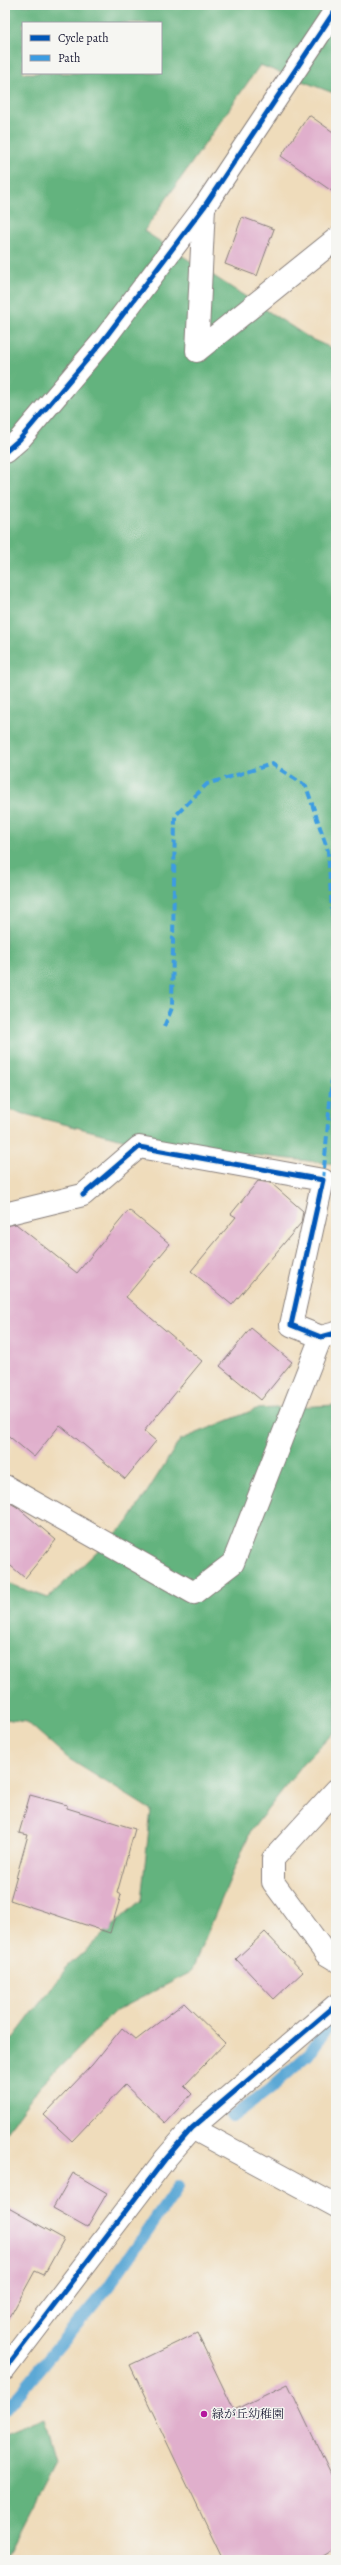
<svg xmlns="http://www.w3.org/2000/svg" width="341" height="2565" viewBox="0 0 341 2565" font-family="Alegreya,'Noto Serif JP',serif">
<style>
.forest{fill:#64b37e;stroke:#436a5c;fill-rule:evenodd}
.lines{fill:none;stroke-linecap:round;stroke-linejoin:round}
.stream{stroke:#5ca8d5;stroke-width:12}
.building{fill:#e0afcc}
.minor-casing{stroke:#887f7b;stroke-width:24}
.minor{stroke:#fff;stroke-width:22}
.quiet{stroke:#3c9ce2;stroke-width:4;stroke-dasharray:8 4;stroke-linecap:butt}
.cycleway-casing{stroke:#f6f6f2;stroke-width:8}
.cycleway{stroke:#0057b8;stroke-width:5}
.poi-dot{fill:#b5179e;stroke:#f6f6f2;stroke-width:1.5}
.labels{text-anchor:middle;dominant-baseline:central;stroke-width:3;stroke-linejoin:round;paint-order:stroke}
.poi-label{font-size:12px;fill:#22223b;stroke:#f6f6f2;text-anchor:start}
</style>
<rect width="100%" height="100%" fill="#f6f6f2"/>
<filter id="ink" filterUnits="userSpaceOnUse"><feTurbulence type="fractalNoise" baseFrequency=".025" numOctaves="2"/><feDisplacementMap in="SourceGraphic" scale="8" xChannelSelector="R" yChannelSelector="G"/><feConvolveMatrix kernelMatrix="1 2 1 2 8 2 1 2 1" color-interpolation-filters="sRGB"/></filter>
<filter id="wash" filterUnits="userSpaceOnUse"><feTurbulence type="fractalNoise" baseFrequency=".012" numOctaves="4" result="noise"/><feDisplacementMap in="SourceGraphic" scale="16" xChannelSelector="R" yChannelSelector="G"/><feGaussianBlur stdDeviation="0.9" result="paint"/><feColorMatrix in="noise" values="0 0 0 0 0 0 0 0 0 0 0 0 0 0 0 0 0 1.4 0 .05"/><feComposite in="paint" operator="in"/></filter>
<g filter="url(#wash)">
<rect width="100%" height="100%" fill="#efdcbb"/>
<!-- forest -->
<g class="forest">
<path d="M 5,5 L 336,5 L 336,94 L 260,65 L 144,231 L 311,339 L 336,350 L 336,1164 L 134,1142 L 5,1109 ZM 23,23 L 161,23 L 161,73 L 23,73 Z"/>
<polygon points="336,1405 336,1730 303,1764 250,1832 191,1972 114,2012 39,2088 5,2133 5,2049 67,1967 141,1900 151,1810 69,1759 27,1722 5,1719 5,1582 48,1598 128,1522 180,1440 256,1409"/>
<polygon points="44,2418 56,2460 5,2559 5,2434"/>
</g>
<g class="lines">
<!-- stream -->
<g class="stream">
<polyline points="232,2117 271,2088 308,2055 330,2024"/>
<polyline points="5,2411 108,2287 178,2187"/>
</g>
</g>
<g id="blocks">
<!-- building -->
<g class="building">
<polygon points="309,115 336,134 336,194 281,156"/>
<polygon points="242,217 274,229 257,276 225,264"/>
<polygon points="258,1181 271,1183 303,1211 301,1223 232,1305 191,1271 236,1217 231,1214"/>
<polygon points="129,1210 170,1244 126,1297 202,1361 144,1431 156,1441 125,1479 60,1425 34,1457 5,1433 5,1226 16,1224 77,1273"/>
<polygon points="251,1328 292,1362 261,1400 220,1366"/>
<polygon points="5,1500 17,1507 56,1540 25,1578 5,1561"/>
<polygon points="30,1795 67,1805 67,1808 135,1829 117,1893 121,1895 110,1933 10,1900 28,1835 19,1833"/>
<polygon points="265,1932 303,1972 274,1999 236,1959"/>
<polygon points="184,2003 225,2043 184,2086 192,2094 165,2123 125,2085 72,2141 44,2115 92,2065 122,2028 136,2040"/>
<polygon points="73,2173 107,2193 87,2227 53,2208"/>
<polygon points="5,2206 64,2239 44,2275 35,2271 5,2326"/>
<polygon points="197,2333 234,2410 288,2384 336,2485 336,2550 319,2560 223,2560 130,2365"/>
</g>
</g>
</g>
<g filter="url(#ink)">
<use href="#blocks" fill-opacity="0" stroke="#887f7b" stroke-width="1"/>
<g class="lines">
<!-- minor casing -->
<g class="minor-casing">
<g id="minor">
<polyline points="204,207 197,351 336,239"/>
<polyline points="5,452 20,439 102,342 204,207 336,9"/>
<polyline points="5,1214 83,1195 139,1147 323,1180 291,1325 321,1337 336,1333"/>
<polyline points="5,1486 194,1593 233,1563 321,1337"/>
<polyline points="336,1790 273,1859 273,1882 326,1954 336,1960"/>
<polyline points="192,2128 336,2206"/>
<polyline points="5,2369 166,2158 192,2128 336,2005"/>
</g>
</g>
<!-- minor -->
<use href="#minor" class="minor"/>
<!-- quiet -->
<g class="quiet">
<polyline points="164,1027 172,1008 175,816 207,784 272,764 306,786 328,851 336,971"/>
<polyline points="323,1180 336,1033"/>
</g>
<!-- cycleway casing -->
<g class="cycleway-casing">
<g id="cycleway">
<polyline points="5,452 20,439 102,342 204,207 336,9"/>
<polyline points="83,1195 139,1147 323,1180 291,1325 321,1337 336,1333"/>
<polyline points="5,2369 166,2158 192,2128 336,2005"/>
</g>
</g>
<!-- cycleway -->
<use href="#cycleway" class="cycleway"/>
</g>
</g>
<!-- markers -->
<circle class="poi-dot" cx="204" cy="2414" r="4"/>
<g class="labels">
<!-- poi labels -->
<g class="poi-label">
<text x="212" y="2414">緑が丘幼稚園</text>
</g>
</g>
<!-- margin -->
<rect width="341" height="2565" fill="none" stroke="#f6f6f2" stroke-width="20"/>
<!-- legend -->
<rect x="22" y="22" width="140" height="52" fill="#f6f6f2" stroke="#a1a1a9"/>
<rect x="30" y="35" width="20" height="6" fill="#0057b8" stroke="#a1a1a9"/>
<text x="58" y="42" font-size="12" fill="#22223b">Cycle path</text>
<rect x="30" y="55" width="20" height="6" fill="#3c9ce2" stroke="#a1a1a9"/>
<text x="58" y="62" font-size="12" fill="#22223b">Path</text>
</svg>
